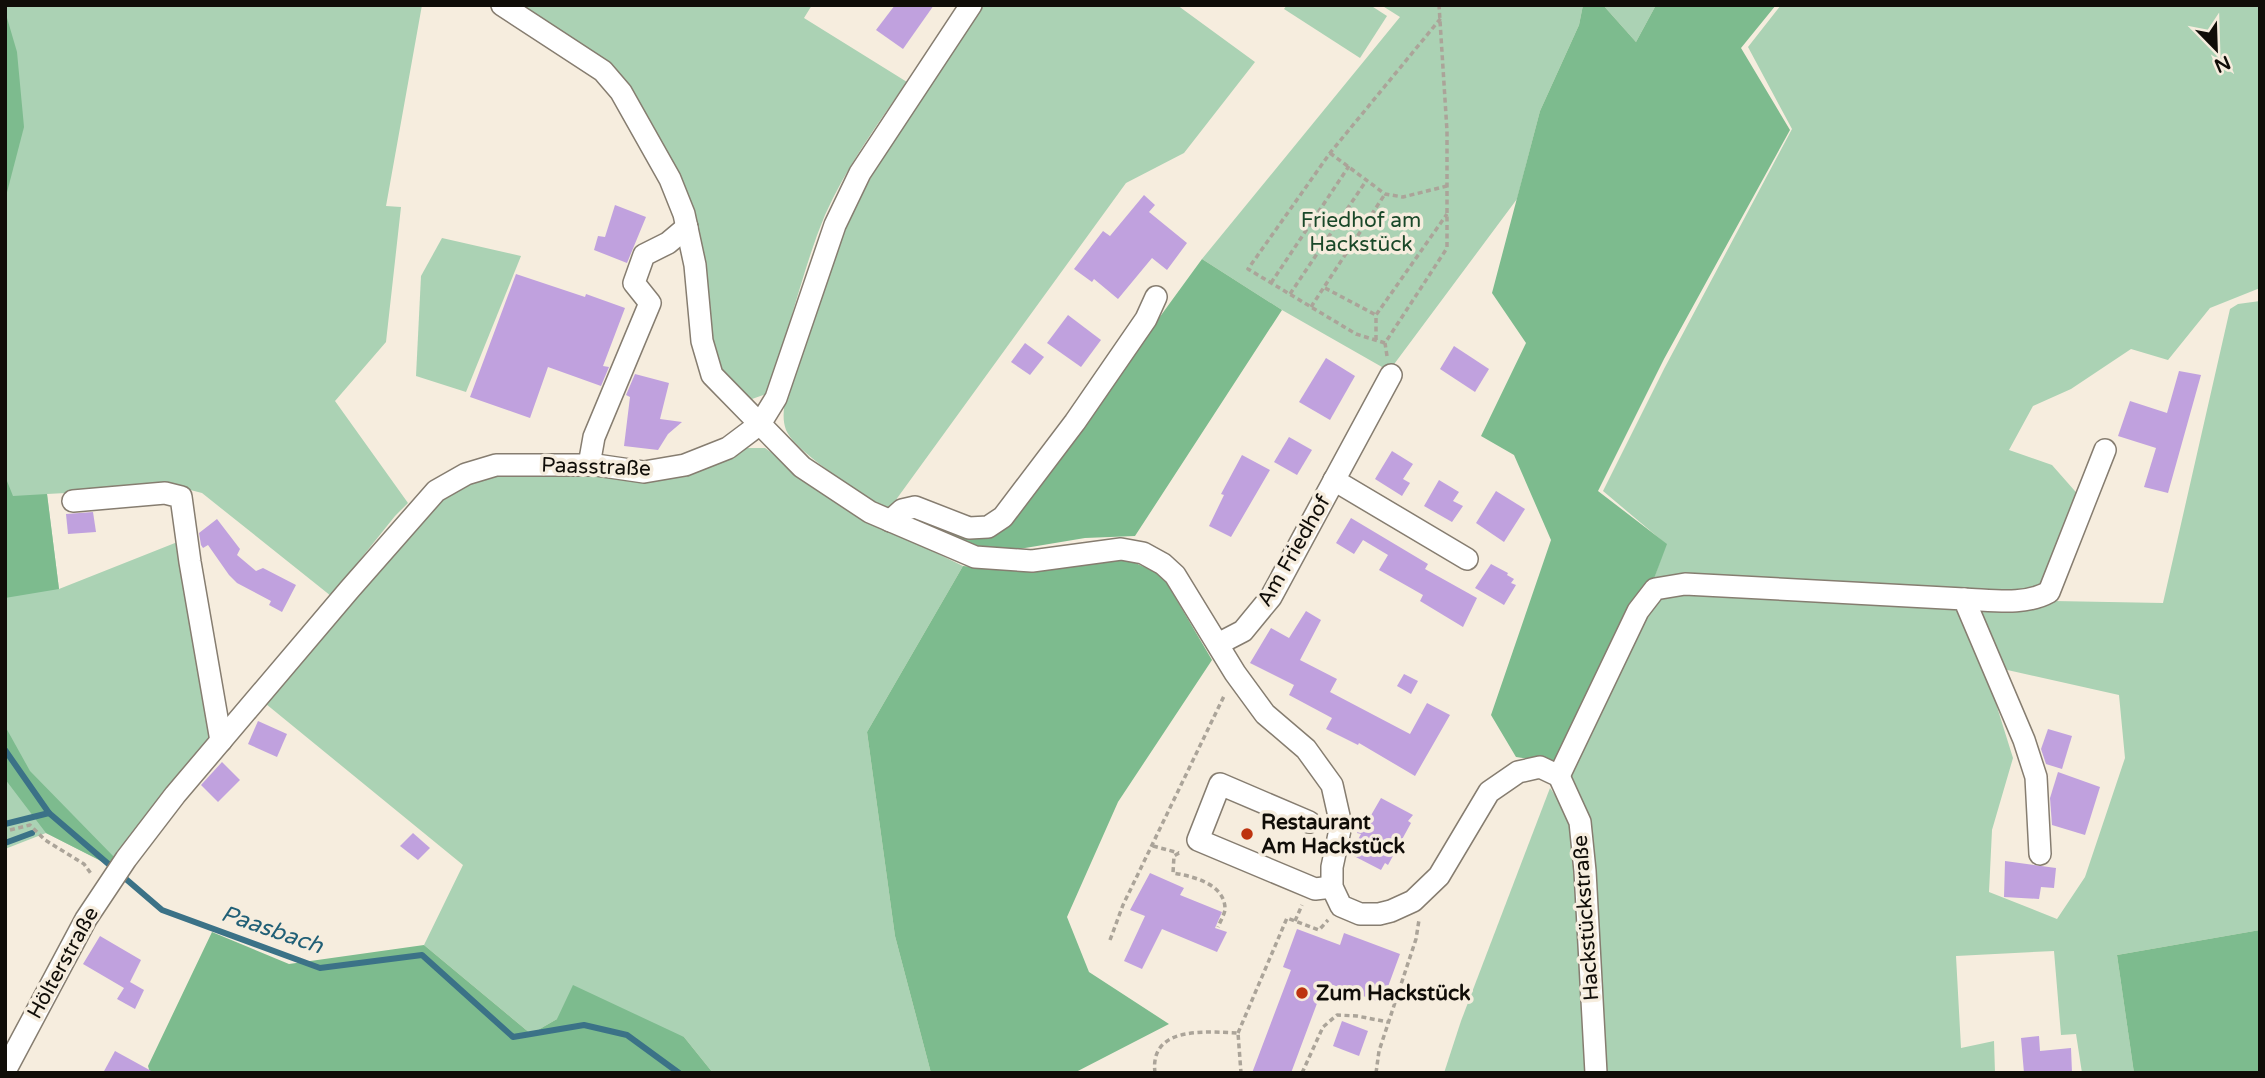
<svg xmlns="http://www.w3.org/2000/svg" width="2265" height="1078" viewBox="0 0 2265 1078" font-family="'Varela Round',sans-serif">
<style>
.green{fill:#abd2b4}
.forest{fill:#7dbb8e}
.lines{fill:none;stroke-linecap:round;stroke-linejoin:round}
.stream{stroke:#3b7287;stroke-width:6}
.building{fill:#c0a1de}
.minor-casing{stroke:#867d70;stroke-width:24}
.path{stroke:#aba499;stroke-width:3.5;stroke-dasharray:5 3.5;stroke-linecap:butt}
.minor{stroke:#fff;stroke-width:21}
.poi-dot{fill:#bd330f;stroke:#f6edde;stroke-width:2.5}
.labels{text-anchor:middle;dominant-baseline:central;stroke-width:7;stroke-linejoin:round;paint-order:stroke}
.park-label{font-size:21px;fill:#1a4829;stroke:#f6edde}
.street-label{font-size:21px;fill:#100d08;stroke:#f6edde}
.poi-label{font-size:21px;font-weight:bold;fill:#100d08;stroke:#f6edde;text-anchor:start}
.water-label{font-size:23px;font-style:italic;fill:#205f76;stroke:#f6edde}
</style>
<rect width="100%" height="100%" fill="#f6edde"/>
<!-- green -->
<g class="green">
<polygon points="5,5 422,5 386,206 401,207 386,342 335,401 408,503 395,516 331,596 202,493 179,487 47,494 59,589 180,541 215,736 109,865 46,833 5,849"/>
<path d="M 510,5 L 812,5 L 804,18 L 907,82 C 877,124 846,168 825,215 C 801,273 789,335 766,394 L 752,399 L 739,393 L 718,369 L 705,334 L 696,241 L 615,76 Z"/>
<path d="M 983,5 L 1177,5 L 1255,62 L 1184,153 L 1126,183 L 890,508 L 886,510 C 864,495 795,452 786,430 C 782,419 784,410 785,398 L 846,224 L 874,172 Z"/>
<polygon points="1287,5 1370,5 1387,16 1360,58 1284,9"/>
<polygon points="1381,5 1583,5 1579,25 1540,111 1517,199 1389,371 1282,310 1202,259 1400,17"/>
<polygon points="1603,5 1656,5 1636,42"/>
<polygon points="1781,5 2260,5 2260,288 2210,308 2168,360 2131,349 2071,389 2033,406 2009,450 2052,465 2089,507 2036,599 1652,584 1666,544 1603,491 1664,369 1792,129 1748,47"/>
<polygon points="442,238 521,256 466,392 416,376 421,276"/>
<polygon points="2260,301 2260,930 2117,955 2134,1073 2082,1073 2076,1034 2061,1035 2054,951 1956,956 1961,1048 1994,1041 1995,1073 1605,1073 1594,862 1586,809 1569,770 1656,597 1679,590 1952,602 1962,615 1992,691 2013,758 1992,830 1989,892 2057,919 2085,877 2125,758 2119,695 2003,669 1979,607 2054,601 2163,603 2230,309 2238,304"/>
<polygon points="747,448 765,448 858,515 963,566 867,732 895,936 931,1073 713,1073 684,1037 557,1019 531,1034 424,945 463,865 266,704 442,498 468,480 535,469 646,479 684,477 718,464"/>
<polygon points="1550,788 1562,805 1572,831 1586,1073 1444,1073 1461,1021"/>
</g>
<!-- forest -->
<g class="forest">
<polygon points="1583,5 1603,5 1636,42 1656,5 1776,5 1741,48 1790,130 1664,359 1598,491 1667,544 1652,584 1559,763 1516,757 1491,715 1551,540 1514,455 1481,436 1526,343 1492,293 1540,111 1579,25"/>
<polygon points="5,11 17,52 24,127 5,200"/>
<polygon points="1202,259 1282,310 1135,536 1085,538 1001,552 959,541 905,519 919,515 1006,528"/>
<polygon points="5,476 13,496 47,494 59,589 5,598"/>
<polygon points="1122,557 1162,575 1212,660 1118,802 1067,917 1089,972 1169,1024 1074,1073 931,1073 895,936 867,732 963,566 1015,571"/>
<polygon points="5,726 30,771 115,858 109,865 46,833 5,779"/>
<polygon points="2260,930 2260,1073 2134,1073 2117,955"/>
<polygon points="212,932 289,964 424,945 531,1034 557,1019 573,985 684,1037 713,1073 150,1073 148,1066"/>
</g>
<g class="lines">
<!-- stream -->
<g class="stream">
<polyline points="5,750 49,813 162,910 320,968 422,955 513,1037 584,1025 627,1035 679,1073"/>
<polyline points="5,824 49,813"/>
<polyline points="5,843 32,833"/>
</g>
</g>
<!-- building -->
<g class="building">
<polygon points="895,5 934,5 903,49 876,30"/>
<polygon points="1144,195 1155,205 1149,212 1187,243 1167,270 1152,258 1118,299 1094,279 1092,282 1074,269 1103,231 1110,236"/>
<polygon points="615,205 646,217 627,263 594,250 598,236 605,237"/>
<polygon points="516,274 585,297 586,294 625,308 603,366 609,367 601,386 548,367 530,418 470,397"/>
<polygon points="1068,315 1101,340 1081,367 1047,343"/>
<polygon points="1025,343 1044,357 1030,375 1011,362"/>
<polygon points="1454,346 1489,369 1475,392 1440,369"/>
<polygon points="1326,358 1355,376 1330,420 1299,402"/>
<polygon points="2179,371 2201,375 2168,493 2144,487 2156,448 2118,436 2130,401 2167,413"/>
<polygon points="635,374 669,383 660,419 682,422 668,434 658,450 624,446 630,397 626,395"/>
<polygon points="1289,437 1312,450 1297,475 1274,462"/>
<polygon points="1392,451 1413,464 1403,479 1410,483 1402,496 1375,479"/>
<polygon points="1242,455 1270,470 1231,537 1209,526 1224,495 1221,494"/>
<polygon points="1439,480 1459,492 1453,501 1463,506 1452,522 1424,506"/>
<polygon points="1496,491 1525,509 1504,542 1476,523"/>
<polygon points="93,512 96,532 68,534 66,514"/>
<polygon points="1351,518 1428,564 1425,569 1477,598 1463,627 1420,601 1423,595 1379,570 1388,555 1363,540 1354,554 1336,543"/>
<polygon points="217,519 240,549 237,555 256,571 263,568 296,585 282,612 269,605 271,601 237,583 229,575 208,545 203,548 201,545 199,533"/>
<polygon points="1491,564 1508,573 1507,575 1514,579 1511,583 1516,585 1504,605 1475,588"/>
<polygon points="1306,611 1321,620 1300,660 1337,679 1330,692 1410,734 1427,703 1450,715 1415,776 1359,743 1358,745 1326,729 1332,718 1289,695 1294,685 1250,663 1271,628 1289,638"/>
<polygon points="1404,674 1418,681 1411,694 1397,686"/>
<polygon points="258,721 287,734 277,757 248,744"/>
<polygon points="2048,729 2072,736 2062,769 2046,764 2041,749"/>
<polygon points="222,762 240,780 218,802 201,785"/>
<polygon points="2058,772 2100,787 2085,835 2052,825 2050,798"/>
<polygon points="1381,798 1413,815 1408,821 1411,823 1388,865 1385,863 1381,870 1350,854 1361,834 1357,833 1367,815 1370,817"/>
<polygon points="413,833 430,848 418,860 400,846"/>
<polygon points="2005,861 2056,868 2054,888 2041,887 2039,899 2004,897"/>
<polygon points="1150,873 1184,888 1180,895 1222,912 1215,928 1227,932 1217,952 1162,929 1142,969 1124,961 1145,916 1130,910"/>
<polygon points="1297,929 1340,945 1344,933 1400,954 1382,1003 1325,982 1291,1073 1252,1073 1291,970 1283,967"/>
<polygon points="100,936 141,960 130,982 144,990 135,1009 117,999 124,988 83,964"/>
<polygon points="1342,1021 1368,1031 1359,1056 1333,1046"/>
<polygon points="2039,1036 2040,1051 2071,1048 2072,1073 2024,1073 2021,1038"/>
<polygon points="115,1051 155,1073 103,1073"/>
</g>
<g class="lines">
<!-- minor casing -->
<g class="minor-casing">
<g id="minor">
<polyline points="502,5 603,71 621,92 670,179 684,214 695,265 702,341 712,375 802,467 870,512 975,557 1032,561 1121,549 1143,553 1163,564 1175,575 1235,673 1265,714 1306,749 1332,785 1341,825 1332,867 1332,887 1341,906 1360,914 1379,914 1391,911 1413,901 1439,876 1489,792 1518,772 1540,767 1559,776 1580,822 1585,871 1596,1073"/>
<polyline points="589,465 594,437 650,303 634,283 644,255 668,243 687,227"/>
<polyline points="1334,480 1467,559"/>
<polyline points="73,501 165,493 181,497 190,562 221,741"/>
<polyline points="890,521 902,510 915,507 969,528 988,527 1003,517 1075,422 1146,319 1156,297"/>
<path d="M 1964,599 C 1992,600 2024,606 2049,592 L 2105,450"/>
<polyline points="1218,644 1243,631 1271,597 1391,375"/>
<polyline points="1559,776 1638,611 1655,589 1685,584 1964,599 2024,740 2036,777 2040,854"/>
<polyline points="1309,822 1220,784 1198,840 1315,889 1332,887"/>
<polyline points="5,1071 86,919 126,859 175,795 349,590 436,491 466,474 496,465 596,465 644,472 685,465 728,448 760,424 776,398 835,225 860,173 971,5"/>
</g>
</g>
<!-- path -->
<g class="path">
<polyline points="1330,153 1385,194 1403,197 1447,186"/>
<polyline points="1271,283 1349,166"/>
<polyline points="1325,288 1376,315"/>
<polyline points="1290,294 1366,181"/>
<polyline points="1311,307 1385,194"/>
<polyline points="1376,340 1376,315 1447,214"/>
<polyline points="1385,343 1356,334 1248,269 1330,153 1441,18"/>
<polyline points="1387,356 1385,343 1447,248 1447,131 1439,5"/>
<polyline points="10,830 30,825 45,840 84,864 92,875"/>
<polyline points="1153,846 1179,853"/>
<path d="M 1179,853 L 1174,856 L 1173,873 C 1192,876 1226,884 1225,910 C 1224,915 1220,922 1218,927"/>
<polyline points="1295,921 1302,905"/>
<polyline points="1110,940 1123,905 1225,694"/>
<polyline points="1238,1033 1287,918 1319,930 1328,920"/>
<path d="M 1155,1073 C 1149,1025 1207,1032 1238,1033 L 1241,1073"/>
<polyline points="1302,1073 1323,1027 1337,1015 1357,1016 1388,1022"/>
<polyline points="1376,1073 1379,1051 1416,939 1419,920"/>
</g>
<!-- minor -->
<use href="#minor" class="minor"/>
</g>
<!-- markers -->
<g class="poi-dot">
<circle cx="1247" cy="834" r="7"/>
<circle cx="1302" cy="993" r="7"/>
</g>
<g class="labels">
<!-- park labels -->
<g class="park-label">
<text x="1361" y="220">Friedhof am<tspan x="1361" dy="24">Hackstück</tspan></text>
</g>
<!-- street labels -->
<g class="street-label">
<text transform="translate(596 467) rotate(2)">Paasstraße</text>
<text transform="translate(1294 551) rotate(-60)">Am Friedhof</text>
<text transform="translate(1586 918) rotate(-94)">Hackstückstraße</text>
<text transform="translate(63 963) rotate(-61)">Hölterstraße</text>
</g>
<!-- poi labels -->
<g class="poi-label">
<text x="1261" y="822">Restaurant<tspan x="1261" dy="24">Am Hackstück</tspan></text>
<text x="1316" y="993">Zum Hackstück</text>
</g>
<!-- water labels -->
<g class="water-label">
<text transform="translate(272 930) rotate(19)">Paasbach</text>
</g>
</g>
<!-- border -->
<rect width="2265" height="1078" fill="none" stroke="#100d08" stroke-width="14"/>
<!-- north arrow -->
<g transform="translate(2216 49) rotate(157)" stroke="#f6edde" stroke-width="5" paint-order="stroke">
<path d="M0-5L12 26L0 18L-12 26Z" fill="#100d08"/>
<text y="-10" font-size="19" font-weight="bold" text-anchor="middle" fill="#100d08">N</text>
</g>
</svg>
